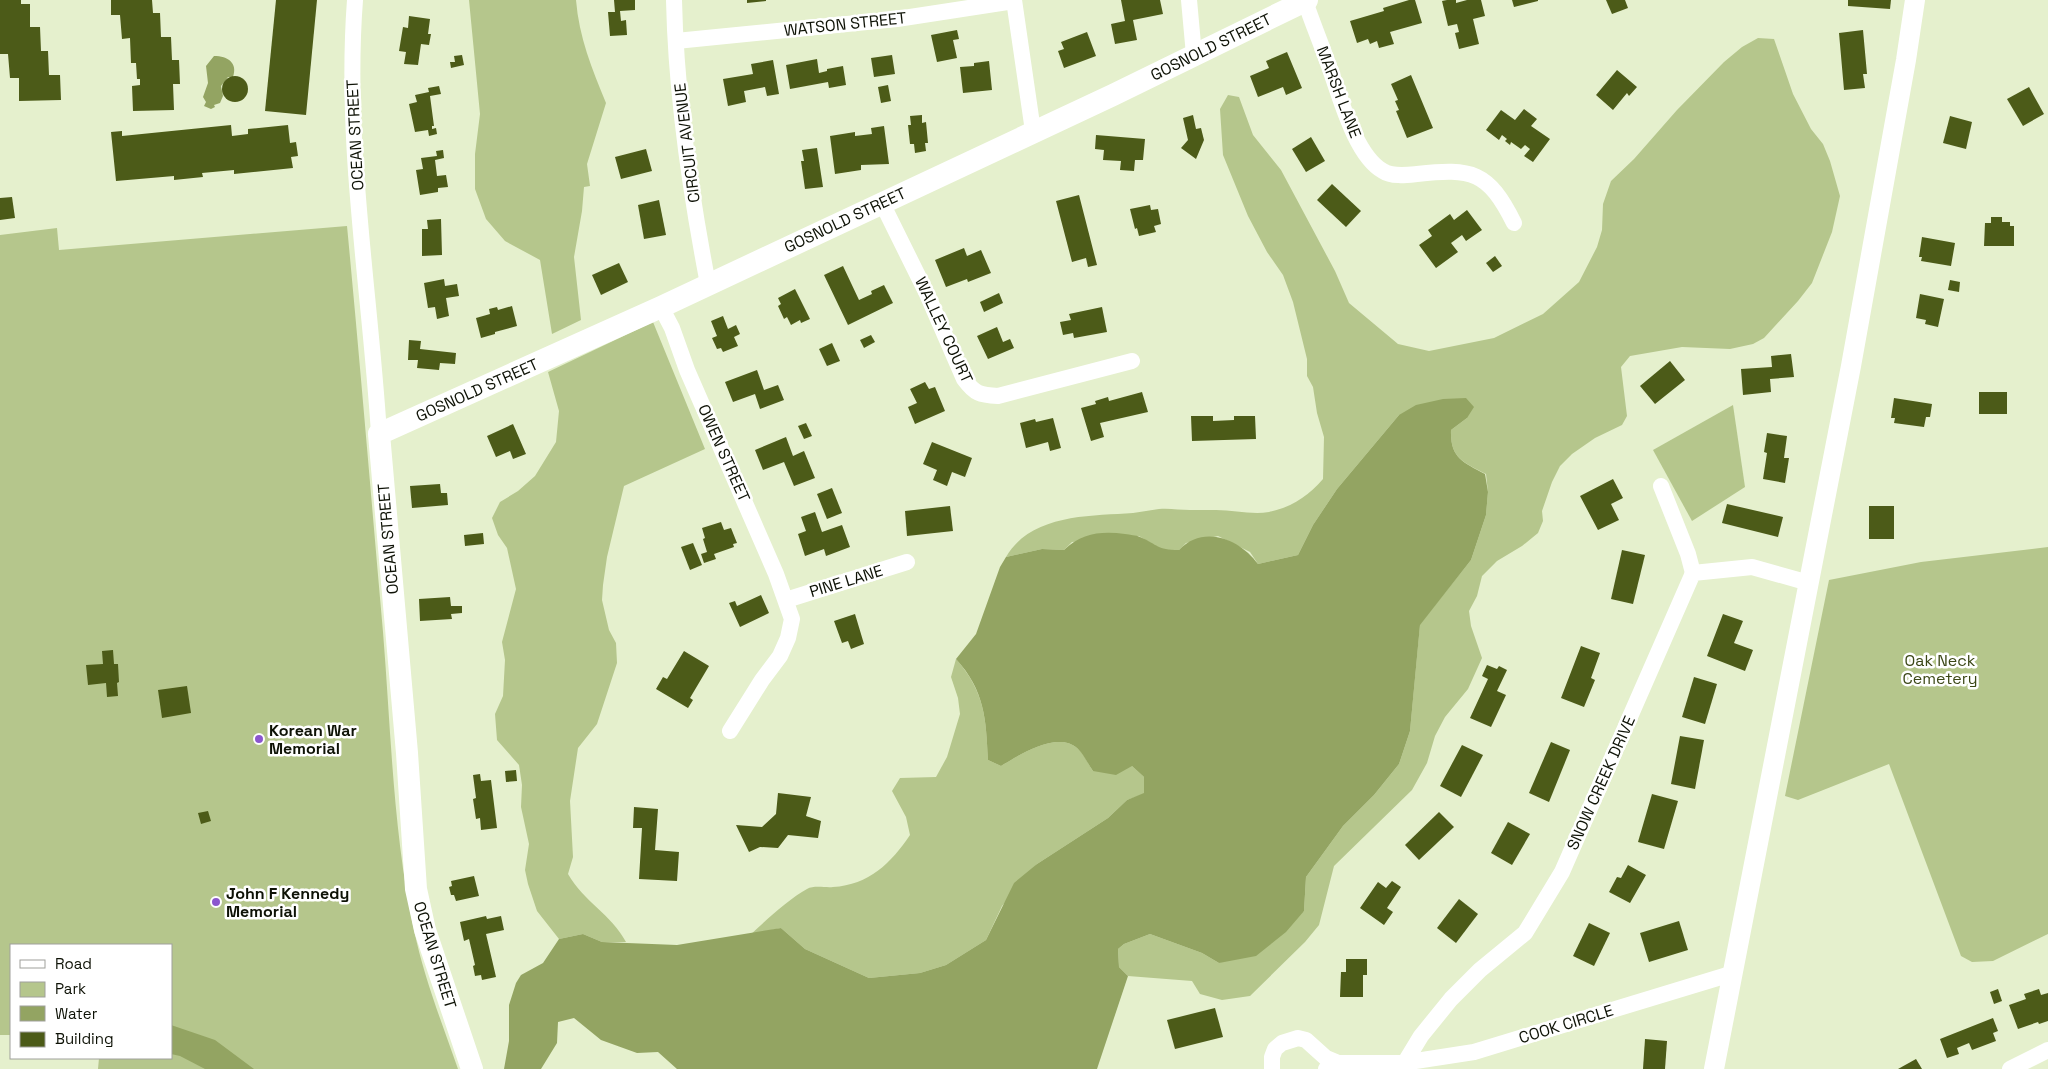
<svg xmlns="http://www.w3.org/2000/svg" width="2048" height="1069" viewBox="0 0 2048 1069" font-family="'Space Grotesk',sans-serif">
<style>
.green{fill:#b5c68c}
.water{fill:#93a462}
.building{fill:#4c5b18}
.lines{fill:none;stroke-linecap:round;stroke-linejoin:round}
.minor{stroke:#fff;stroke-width:16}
.tertiary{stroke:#fff;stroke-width:20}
.secondary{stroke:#fff;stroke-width:22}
.poi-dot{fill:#8b56ce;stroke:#fff;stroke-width:2}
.labels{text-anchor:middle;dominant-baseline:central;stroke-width:5;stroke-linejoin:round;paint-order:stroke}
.street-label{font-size:16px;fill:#0e1206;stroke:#fff}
.park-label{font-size:16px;fill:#3b4716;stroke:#fff}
.poi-label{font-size:16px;font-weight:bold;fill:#0e1206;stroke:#fff;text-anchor:start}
</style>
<rect width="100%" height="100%" fill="#e5f0cd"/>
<!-- green -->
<g class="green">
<path d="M 469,0 L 576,0 C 579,37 592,69 606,103 L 587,164 L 590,186 L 584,187 L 582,211 L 574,257 L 581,320 L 552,334 L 540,260 L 505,241 L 486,219 L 475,189 L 475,154 L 480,114 Z"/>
<path d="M 1758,38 L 1774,39 L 1793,94 L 1811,129 L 1823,144 L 1830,161 L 1840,196 L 1832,232 L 1812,283 L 1798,301 L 1764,338 L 1753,344 L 1730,349 L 1682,347 L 1630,356 L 1621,367 L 1627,416 L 1622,425 L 1595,438 L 1572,454 L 1560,466 L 1552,482 L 1542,511 L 1543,521 L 1538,533 L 1522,546 L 1497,561 L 1482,576 L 1477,596 L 1469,611 L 1471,626 L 1482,658 L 1468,689 L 1445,717 L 1435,736 L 1427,763 L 1412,790 L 1334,866 L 1319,925 L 1305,942 L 1250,996 L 1222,1000 L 1200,994 L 1192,981 L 1128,976 L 1119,967 L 1118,949 L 1124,944 L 1150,934 L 1202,953 L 1219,963 L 1304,911 L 1306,877 L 1343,826 L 1374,795 L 1399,764 L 1410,731 L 1420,624 L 1471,560 L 1486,515 L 1488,492 L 1486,474 C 1463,462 1450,458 1451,430 L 1467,418 L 1399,415 L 1337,489 L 1313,525 L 1298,555 L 1258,564 L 1250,552 L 1218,536 L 1186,543 L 1179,550 L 1162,550 L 1139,536 L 1072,542 L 1064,550 L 1042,549 L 1006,557 C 1031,514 1089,516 1133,513 C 1142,512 1150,510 1159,509 C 1169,508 1180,510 1190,510 C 1198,510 1207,510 1216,510 C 1234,510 1252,515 1269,512 C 1292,507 1308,496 1323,479 L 1324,437 L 1317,413 L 1313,387 L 1307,376 L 1307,359 L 1293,302 L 1283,275 L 1267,252 L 1248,216 L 1223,155 L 1220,109 L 1228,95 L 1239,97 L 1253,135 L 1281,170 L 1335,271 L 1349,303 L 1398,344 L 1429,351 L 1494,338 L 1543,314 L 1579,282 L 1597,247 L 1602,230 L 1603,204 L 1611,181 L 1634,159 L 1677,110 L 1724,62 L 1742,47 Z"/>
<path d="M 347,226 C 360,362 371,496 383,632 C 391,731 393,833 414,930 C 424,978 442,1023 458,1069 L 236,1069 L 171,1033 L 171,945 L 11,945 L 11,1035 L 0,1035 L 0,235 L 57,228 L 59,250 Z"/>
<path d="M 653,322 L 705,449 L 624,486 L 607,557 L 603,585 L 602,600 L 609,630 L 616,643 L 617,663 L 597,724 L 578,748 L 570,801 L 573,857 L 568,874 C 584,902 611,914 626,942 L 602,942 L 583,934 L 559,939 L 537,911 L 528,884 L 525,870 L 529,844 L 521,807 L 522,785 L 519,765 L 497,740 L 495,714 L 503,696 L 505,660 L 502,642 L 516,589 L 507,548 L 498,535 L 492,518 L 500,502 L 518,491 L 535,476 L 556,442 L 559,411 L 548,372 Z"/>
<polygon points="1733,405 1745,487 1692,521 1653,450"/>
<polygon points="2048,547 2048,934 1993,961 1972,962 1961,956 1889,764 1798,800 1785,796 1829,580 1921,562"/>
<path d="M 956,659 C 985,692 986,719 988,760 L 1001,766 C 1019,755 1057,731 1077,748 C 1084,753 1088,764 1093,771 L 1131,765 L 1144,777 L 1144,794 L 1127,800 L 1108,818 L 1037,864 L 1002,906 L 986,940 L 946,965 L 920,973 L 869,978 L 805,949 L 781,928 L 750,935 C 765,921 790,898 807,889 C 814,885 826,888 833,887 C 869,885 891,863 910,835 L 906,817 L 892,791 L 900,778 L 936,777 L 947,757 L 960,714 L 958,698 L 951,677 Z"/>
<polygon points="171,1048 222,1069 98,1069 99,1058 171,1058"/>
</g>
<!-- water -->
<g class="water">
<path d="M 214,56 C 228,56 238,63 233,77 L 228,77 L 221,86 L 223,96 L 220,103 L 214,105 L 215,107 L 211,109 L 204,106 L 206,102 L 203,97 L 208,83 L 206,66 Z"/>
<path d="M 1466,398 L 1474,407 L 1467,418 L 1451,430 C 1450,458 1463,462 1485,474 L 1488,492 L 1486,515 L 1471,560 L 1420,625 L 1410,731 L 1399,764 L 1374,795 L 1343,826 L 1306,877 L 1304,911 L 1286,932 L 1256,956 L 1219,963 L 1202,953 L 1150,934 L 1124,944 L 1118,949 L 1119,967 L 1128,976 L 1097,1069 L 677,1069 L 658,1052 L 637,1053 L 601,1040 L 574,1018 L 558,1022 L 557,1043 L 541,1069 L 504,1069 L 509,1041 L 509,1005 L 516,983 L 521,975 L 543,963 L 559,939 L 583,934 L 602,942 L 677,945 L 781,928 L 805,949 L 869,978 L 920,973 L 946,965 L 986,940 L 1014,883 L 1037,864 L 1108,818 L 1127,800 L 1144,793 L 1144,777 L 1132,766 L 1116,775 L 1093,771 C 1088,764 1083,753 1077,748 C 1057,731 1019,755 1001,766 L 988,760 C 986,719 985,691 956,659 L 976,634 L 1000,567 L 1006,557 L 1042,549 L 1064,550 C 1082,533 1101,531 1125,534 C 1130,535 1136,535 1140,537 C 1159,545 1156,550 1179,550 C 1203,524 1240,539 1258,564 L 1298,555 L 1313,525 L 1337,489 L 1399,415 L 1416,405 L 1443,399 Z"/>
<polygon points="171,1025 215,1040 254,1069 205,1069 180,1056 171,1054"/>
</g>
<!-- building -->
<g class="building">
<polygon points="0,0 21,0 21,4 30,4 30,27 40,27 41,51 48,51 49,75 60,75 61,100 19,101 19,78 10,78 8,54 0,54"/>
<polygon points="111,0 152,0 153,13 160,13 161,37 171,37 172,60 179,60 180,84 173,84 174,110 133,111 132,86 140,85 140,79 137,79 136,63 131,63 130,38 122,39 120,15 111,15"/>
<polygon points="276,0 317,0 306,115 265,111"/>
<polygon points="614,0 635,0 635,10 620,11 621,21 626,20 627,35 610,36 608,12 615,12"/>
<polygon points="747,0 766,0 766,1 747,3"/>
<polygon points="1121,0 1160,0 1163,14 1133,20 1137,40 1115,44 1111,24 1125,21"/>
<polygon points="1409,0 1415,0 1422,23 1390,32 1394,44 1379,48 1377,41 1370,44 1368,39 1357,43 1350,21 1384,11 1383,8"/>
<polygon points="1447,0 1456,0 1456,3 1467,0 1481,0 1485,16 1473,19 1479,44 1459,49 1455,33 1459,32 1457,24 1448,26 1442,1"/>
<polygon points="1512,0 1538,0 1538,1 1514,7"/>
<polygon points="1606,0 1625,0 1628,8 1612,14"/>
<polygon points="1848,0 1891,0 1890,9 1848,6"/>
<polygon points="409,16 430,19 428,34 431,34 429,45 421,44 418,65 404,64 406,52 399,51 403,27 408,28"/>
<polygon points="957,30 959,39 953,40 957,58 937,62 931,35"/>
<polygon points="1863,30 1867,74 1863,74 1865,88 1844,90 1839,33"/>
<polygon points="1087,32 1096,56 1064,68 1058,51 1064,49 1061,42"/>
<polygon points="1287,52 1302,88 1286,95 1283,87 1258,97 1250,76 1269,68 1266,61"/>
<polygon points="462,55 464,65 451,68 450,62 455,62 454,56"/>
<polygon points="892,55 895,74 874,77 871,58"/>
<polygon points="817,59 819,73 827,71 827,69 843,66 846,85 829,88 828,82 790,89 786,65"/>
<polygon points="773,60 779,94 767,96 765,87 744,91 746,102 728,106 723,79 753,74 751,64"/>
<polygon points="989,61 992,90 963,93 960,67 974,66 974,63"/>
<polygon points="1617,70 1637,87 1629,96 1627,93 1613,110 1596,95"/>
<polygon points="1411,75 1433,128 1407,138 1396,111 1399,110 1395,101 1398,100 1391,84"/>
<circle cx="235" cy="89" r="13"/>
<polygon points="888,85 891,101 881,103 878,87"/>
<polygon points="439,86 441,94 430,96 434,126 432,126 432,129 436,128 437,134 429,136 428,130 415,132 409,104 417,102 415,95 429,92 428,88"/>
<polygon points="2029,87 2044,114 2023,126 2007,99"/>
<polygon points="1524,109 1537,119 1531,126 1550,139 1533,162 1524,156 1530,149 1525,145 1521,149 1511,142 1510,145 1505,141 1507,139 1502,135 1499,140 1486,130 1501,110 1515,120"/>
<polygon points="922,115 922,123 926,122 928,143 925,143 926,151 915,153 914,144 910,144 908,125 911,125 910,116"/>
<polygon points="1193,115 1196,129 1201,128 1204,140 1196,159 1181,148 1188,140 1183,118"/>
<polygon points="1950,116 1972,122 1966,149 1943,143"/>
<polygon points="231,125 232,136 248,134 248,129 288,125 290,143 296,142 298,156 291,157 293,168 234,174 234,170 202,173 203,177 174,180 174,176 116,181 111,132 122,131 122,136"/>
<polygon points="884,126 889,164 861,165 861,170 835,174 830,136 855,132 855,136 872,134 871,128"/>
<polygon points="1096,135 1145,139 1143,160 1135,160 1134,171 1120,170 1121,161 1103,160 1104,150 1095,149"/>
<polygon points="1311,137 1325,161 1306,172 1292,149"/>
<polygon points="817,148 823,187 805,189 801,161 804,161 802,150"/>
<polygon points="646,149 652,171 621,179 615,157"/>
<polygon points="443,150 444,158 435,160 437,176 446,175 448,187 438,188 438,192 420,195 416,170 423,169 421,158 437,156 436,151"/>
<polygon points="1332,184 1361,211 1346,227 1317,200"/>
<polygon points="1079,195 1097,265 1088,267 1086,258 1072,262 1056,201"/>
<polygon points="12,197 15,218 0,220 0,198"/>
<polygon points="659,200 666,235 644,239 638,205"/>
<polygon points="1150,205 1151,210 1158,209 1161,224 1154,226 1156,232 1139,236 1137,228 1135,229 1130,209"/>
<polygon points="1467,210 1482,230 1466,241 1462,235 1451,243 1458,252 1436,268 1419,245 1432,236 1428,230 1450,214 1454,220"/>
<polygon points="1991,217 2002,217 2002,222 2010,222 2010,226 2014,226 2014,246 1984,246 1985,223 1991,223"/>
<polygon points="441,219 442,255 422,256 422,229 428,229 427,220"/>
<polygon points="1922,237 1955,243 1951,266 1921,261 1922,257 1919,257"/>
<polygon points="964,248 967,256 981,250 991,273 968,282 967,279 946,287 935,260"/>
<polygon points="1495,256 1502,266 1493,272 1486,263"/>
<polygon points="619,263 628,282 601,295 592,275"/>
<polygon points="843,266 859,300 872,294 871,291 884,285 893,303 848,325 824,275"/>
<polygon points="444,279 445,286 457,284 459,296 446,298 449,316 437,319 435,307 428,308 424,283"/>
<polygon points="1950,280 1960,282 1959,292 1948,290"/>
<polygon points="795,289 810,319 801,323 800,320 791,325 787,317 784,319 778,306 781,304 778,298"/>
<polygon points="999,293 1003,303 984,312 980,302"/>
<polygon points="1920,294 1944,299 1938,327 1925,324 1926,320 1916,318"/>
<polygon points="512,306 517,326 495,332 495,334 481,338 476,318 490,314 489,309 497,307 498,310"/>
<polygon points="1102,307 1107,332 1074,338 1073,333 1063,335 1060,322 1071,320 1069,314"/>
<polygon points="723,316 728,329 736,325 740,334 734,337 738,346 723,352 721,348 717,349 712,338 717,336 711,321"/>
<polygon points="997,327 1003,342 1010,339 1014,348 988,359 977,336"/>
<polygon points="871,335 875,342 864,348 860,340"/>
<polygon points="409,340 421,341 420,349 456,353 455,364 440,363 439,370 417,368 418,360 408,360"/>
<polygon points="832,343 840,361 827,366 819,349"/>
<polygon points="1791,354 1794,377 1770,379 1771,392 1743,395 1741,369 1772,367 1771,356"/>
<polygon points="1670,361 1685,380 1655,404 1640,386"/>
<polygon points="757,370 764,390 778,385 784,400 760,409 755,394 733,402 725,382"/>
<polygon points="925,382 929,389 935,387 945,411 915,424 908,407 917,403 910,389"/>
<polygon points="1142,392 1148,412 1100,423 1104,437 1091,441 1081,408 1096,404 1095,401 1108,397 1109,401"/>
<rect x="1979" y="392" width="28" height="22"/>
<polygon points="1894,398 1932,404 1930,417 1926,417 1924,427 1894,423 1895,418 1891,418"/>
<polygon points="1191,416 1213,416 1213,421 1234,420 1234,416 1255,416 1256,439 1192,441"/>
<polygon points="1053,418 1061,448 1050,451 1048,442 1026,448 1020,423 1035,419 1036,422"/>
<polygon points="806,423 812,436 804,439 798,426"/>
<polygon points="513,424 526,454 513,459 510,451 496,457 487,436"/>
<polygon points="1767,433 1787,436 1784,458 1789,458 1785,483 1763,479 1767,453 1764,452"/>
<polygon points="786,437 793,456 804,451 815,478 794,486 784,462 763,470 755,450"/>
<polygon points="932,442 972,458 965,477 952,472 947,486 933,480 937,470 923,464"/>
<polygon points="1613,479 1623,498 1611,504 1619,520 1598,530 1580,496"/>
<polygon points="440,484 441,493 447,493 448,505 412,508 410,486"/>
<polygon points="832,488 842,513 827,519 817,494"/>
<polygon points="1727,504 1783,517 1778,537 1722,523"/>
<polygon points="950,506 953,531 907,536 905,511"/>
<rect x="1869" y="506" width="25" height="33"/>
<polygon points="815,512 822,532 842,525 850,547 826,556 824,549 805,556 798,534 806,531 801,517"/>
<polygon points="721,522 724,530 731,528 737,543 733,544 734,547 714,554 716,559 704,563 701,554 707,552 703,539 705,538 702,528"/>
<polygon points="483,533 484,544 465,546 464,535"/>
<polygon points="693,543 702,565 690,570 681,547"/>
<polygon points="1622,550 1645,555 1633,604 1611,599"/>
<polygon points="761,595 769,613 740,627 729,603 735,601 737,606"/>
<polygon points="450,597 451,606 462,606 462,613 451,614 452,619 420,621 419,599"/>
<polygon points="855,614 864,644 851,649 848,641 842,643 834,621"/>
<polygon points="1723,614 1743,621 1734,643 1753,650 1745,671 1707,656"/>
<polygon points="1581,646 1600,653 1591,678 1595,680 1584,707 1561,698"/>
<polygon points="113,650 114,664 118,664 119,682 117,683 118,696 107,697 106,683 88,685 86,665 103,664 102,651"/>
<polygon points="684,651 709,666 690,698 693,700 688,708 656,689 663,677 667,679"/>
<polygon points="1487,665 1497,669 1499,666 1507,670 1497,691 1506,695 1491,727 1470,718 1488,679 1482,676"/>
<polygon points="1694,677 1717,684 1705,724 1682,717"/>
<polygon points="187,686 191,713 162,718 158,690"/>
<polygon points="1680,736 1704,740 1695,789 1671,784"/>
<polygon points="1551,742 1570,750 1549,802 1529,793"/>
<polygon points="1462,745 1483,755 1461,797 1440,786"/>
<polygon points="516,770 517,781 506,782 505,771"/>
<polygon points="480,774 481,781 491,780 497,828 481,830 480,818 476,819 473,799 476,798 473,775"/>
<polygon points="778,793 811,797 806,816 821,821 818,838 788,835 778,848 760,847 749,852 736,825 762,827 776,814"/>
<polygon points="1652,794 1678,801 1664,849 1638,842"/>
<polygon points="634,807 658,809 655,850 679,852 677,881 639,879 642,828 633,828"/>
<polygon points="208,811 211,821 201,824 198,813"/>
<polygon points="1439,812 1454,827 1419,860 1405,845"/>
<polygon points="1508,822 1530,834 1512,865 1491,853"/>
<polygon points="1628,865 1646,875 1630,903 1609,892 1617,877 1621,878"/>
<polygon points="474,876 479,896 456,901 454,895 451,895 449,887 452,886 451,881"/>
<polygon points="1392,881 1401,887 1387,908 1393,912 1384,925 1360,908 1378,882 1386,888"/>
<polygon points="1459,899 1478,914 1456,943 1437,928"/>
<polygon points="486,916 487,919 501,916 504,930 486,934 496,977 482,980 481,975 475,976 473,966 475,965 469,939 464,941 460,922"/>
<polygon points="1679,921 1688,950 1649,962 1640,933"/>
<polygon points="1589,923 1610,933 1594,966 1573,956"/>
<polygon points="1346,959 1367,959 1367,975 1363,975 1363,997 1340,997 1341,972 1346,972"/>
<polygon points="1998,989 2002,1001 1994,1004 1990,992"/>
<polygon points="2039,989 2041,995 2048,993 2048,1021 2039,1024 2038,1022 2018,1029 2009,1005 2026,999 2024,994"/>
<polygon points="1215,1008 1223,1037 1175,1049 1167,1020"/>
<polygon points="1993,1018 1998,1031 1993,1033 1996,1041 1972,1050 1969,1043 1957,1048 1959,1054 1947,1058 1940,1039"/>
<polygon points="1645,1039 1667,1041 1665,1069 1643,1069"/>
<polygon points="1916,1059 1922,1069 1898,1069"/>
</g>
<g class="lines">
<!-- minor -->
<g class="minor">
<path d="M 355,0 C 344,145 370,289 379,434"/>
<path d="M 674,0 C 676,95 690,191 708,284"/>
<polyline points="1014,0 1033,131"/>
<polyline points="1189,0 1194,55"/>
<path d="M 1305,1 C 1313,25 1323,48 1331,72 C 1341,100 1356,156 1383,171 C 1392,177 1407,175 1417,174 C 1472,168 1488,171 1514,223"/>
<polyline points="676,41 897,19 1014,1"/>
<path d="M 882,203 L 927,294 L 964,379 C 975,394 980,395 998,396 L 1132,361"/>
<polyline points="661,307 672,328 687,370 776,574 792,619 788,638 780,656 762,680 730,731"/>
<polyline points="1661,486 1688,554 1693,573"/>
<polyline points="786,600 907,562"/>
<polyline points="1338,1063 1403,1063 1474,1052 1734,973"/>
<polyline points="1272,1069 1272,1057 1275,1049 1282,1043 1298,1038 1306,1040 1326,1058 1338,1063 1326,1069"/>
<polyline points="1401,1069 1421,1036 1451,999 1480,970 1525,933 1562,872 1693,573 1752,567 1809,583"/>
<polyline points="2010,1069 2048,1050"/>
</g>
<!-- tertiary -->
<polyline class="tertiary" points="1714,1069 1851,366 1906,60 1915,0"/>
<!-- secondary -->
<polyline class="secondary" points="472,1069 425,930 416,889 407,753 379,434 661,307 1113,95 1307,0"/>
</g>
<!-- markers -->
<g class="poi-dot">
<circle cx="259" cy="739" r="5"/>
<circle cx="216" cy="902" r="5"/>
</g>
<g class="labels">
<!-- street labels -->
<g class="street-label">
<text transform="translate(845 24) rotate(-6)">WATSON STREET</text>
<text transform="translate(1211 47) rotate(-26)">GOSNOLD STREET</text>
<text transform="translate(1339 92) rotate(69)">MARSH LANE</text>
<text transform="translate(355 135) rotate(-93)">OCEAN STREET</text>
<text transform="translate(687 143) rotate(-97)">CIRCUIT AVENUE</text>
<text transform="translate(845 220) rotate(-25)">GOSNOLD STREET</text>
<text transform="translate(944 330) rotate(65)">WALLEY COURT</text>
<text transform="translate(477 390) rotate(-24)">GOSNOLD STREET</text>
<text transform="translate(724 453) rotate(66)">OWEN STREET</text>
<text transform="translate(388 539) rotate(-95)">OCEAN STREET</text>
<text transform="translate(846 581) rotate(-17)">PINE LANE</text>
<text transform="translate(1601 783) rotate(-66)">SNOW CREEK DRIVE</text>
<text transform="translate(435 955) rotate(73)">OCEAN STREET</text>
<text transform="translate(1566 1024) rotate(-17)">COOK CIRCLE</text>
</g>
<!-- park labels -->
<g class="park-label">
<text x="1940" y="660">Oak Neck<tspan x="1940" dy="18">Cemetery</tspan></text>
</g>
<!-- poi labels -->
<g class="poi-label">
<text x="269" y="730">Korean War<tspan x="269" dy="18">Memorial</tspan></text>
<text x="226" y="893">John F Kennedy<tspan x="226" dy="18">Memorial</tspan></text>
</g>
</g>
<!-- legend -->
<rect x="10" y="944" width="162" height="115" fill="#ffffff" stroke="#9fa09b"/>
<rect x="20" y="960" width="25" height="8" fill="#ffffff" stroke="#9fa09b"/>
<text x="55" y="969" font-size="15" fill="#0e1206">Road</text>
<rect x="20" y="982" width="25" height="15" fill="#b5c68c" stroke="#9fa09b"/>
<text x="55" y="994" font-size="15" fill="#0e1206">Park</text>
<rect x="20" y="1006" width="25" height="15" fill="#93a462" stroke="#9fa09b"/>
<text x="55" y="1019" font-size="15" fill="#0e1206">Water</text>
<rect x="20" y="1032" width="25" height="15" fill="#4c5b18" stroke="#9fa09b"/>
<text x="55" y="1044" font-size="15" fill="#0e1206">Building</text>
</svg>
